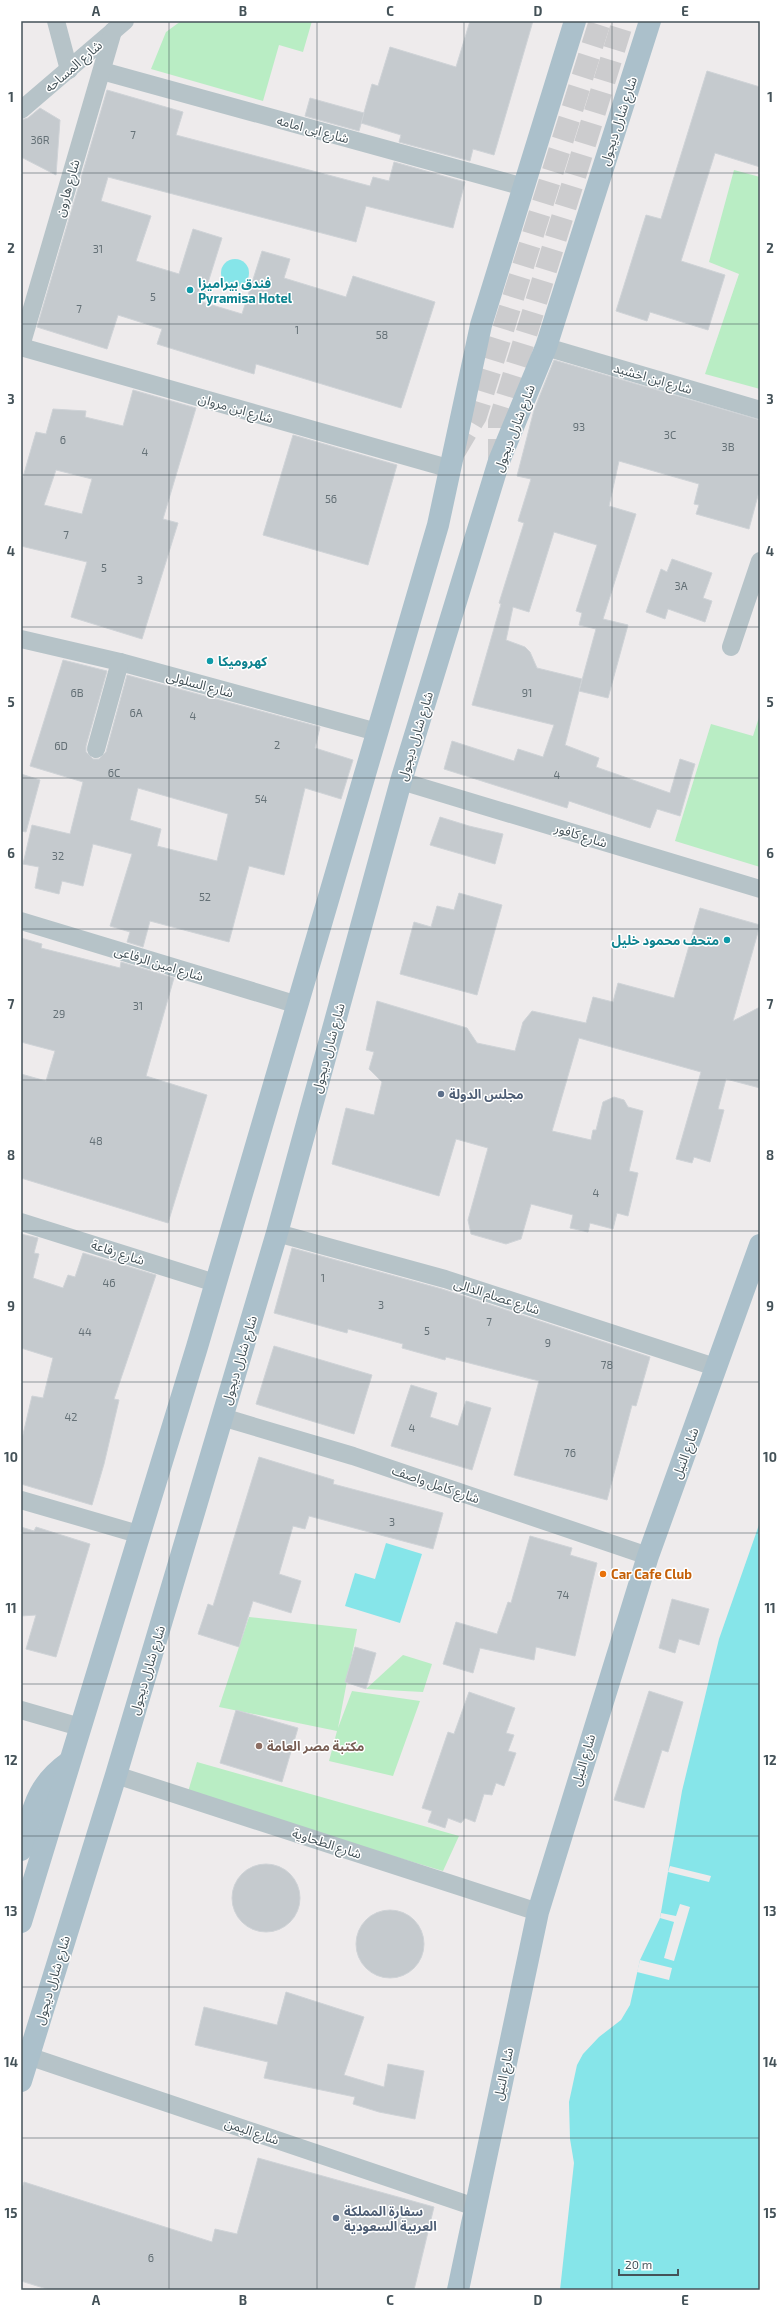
<svg xmlns="http://www.w3.org/2000/svg" width="781" height="2311" viewBox="0 0 781 2311" font-family="'Exo 2','Noto Sans Arabic',sans-serif">
<style>
.green{fill:#b9edc4}
.water{fill:#86e5e9}
.pier{fill:#eeebec}
.building{fill:#c5cace;stroke:#cfd3d7;fill-rule:evenodd}
.lines{fill:none;stroke-linecap:round;stroke-linejoin:round}
.primary-tunnel{stroke:#ccccce;stroke-width:22;stroke-dasharray:22 11;stroke-linecap:butt}
.street{stroke:#b6c3c8;stroke-width:18}
.primary{stroke:#abc0cb;stroke-width:22}
.grid{fill:none;stroke:#445258;stroke-width:1;stroke-opacity:0.55}
.culture-dot{fill:#0f9aa8;stroke:#fff;stroke-width:1.5}
.service-dot{fill:#5c6f8a;stroke:#fff;stroke-width:1.5}
.food-dot{fill:#e8710a;stroke:#fff;stroke-width:1.5}
.education-dot{fill:#8d6e63;stroke:#fff;stroke-width:1.5}
.labels{text-anchor:middle;dominant-baseline:central;stroke-width:3;stroke-linejoin:round;paint-order:stroke}
.number-label{font-size:11px;fill:#647076}
.street-label{font-size:13px;fill:#445258;stroke:#fff}
.culture-label{font-size:13px;font-weight:bold;fill:#0d838f;stroke:#fff;text-anchor:start}
.service-label{font-size:13px;font-weight:bold;fill:#4e5e75;stroke:#fff;text-anchor:start}
.food-label{font-size:13px;font-weight:bold;fill:#c56008;stroke:#fff;text-anchor:start}
.education-label{font-size:13px;font-weight:bold;fill:#785e54;stroke:#fff;text-anchor:start}
.neatline{fill:none;stroke:#445258;stroke-width:1.5}
.grid-label{font-size:13px;text-anchor:middle;font-weight:bold;fill:#445258}
</style>
<rect width="100%" height="100%" fill="#eeebec"/>
<!-- green -->
<g class="green">
<polygon points="181,21 312,21 303,52 279,45 263,101 151,69 166,32"/>
<polygon points="734,170 760,177 760,389 705,374 739,274 709,262"/>
<polygon points="760,714 760,867 675,841 711,724 753,736"/>
<polygon points="249,1617 357,1629 338,1728 352,1691 420,1701 393,1776 329,1761 337,1731 219,1707"/>
<polygon points="403,1655 432,1664 423,1692 366,1689"/>
<polygon points="197,1762 459,1836 443,1871 187,1795"/>
</g>
<!-- water -->
<g class="water">
<circle cx="235" cy="273" r="14"/>
<polygon points="760,1522 760,2290 560,2290 574,2163 570,2139 569,2102 577,2065 583,2054 599,2037 621,2020 630,2005 640,1960 660,1918 682,1791 719,1639"/>
<polygon points="386,1543 422,1554 400,1623 345,1606 355,1573 375,1579"/>
</g>
<!-- pier -->
<g class="pier">
<polygon points="670,1866 711,1876 709,1882 668,1872"/>
<polygon points="680,1904 690,1907 674,1961 664,1958 674,1922 660,1918 661,1913 676,1916"/>
<polygon points="640,1960 672,1968 669,1980 637,1972"/>
</g>
<!-- building -->
<g class="building">
<polygon points="470,21 533,21 494,155 473,149 470,161 399,142 401,135 361,123 372,84 378,86 390,47 456,67"/>
<polygon points="707,71 760,87 760,167 715,153 681,261 725,275 708,330 650,312 647,321 616,311 646,215 661,219"/>
<polygon points="107,90 183,112 176,135 370,186 373,177 389,181 394,162 465,182 453,228 366,206 356,242 108,177 101,201 151,216 136,261 179,274 193,229 222,238 202,302 242,314 262,251 290,259 284,278 346,297 353,276 435,302 401,408 256,364 254,374 157,344 162,329 118,315 107,349 37,327"/>
<polygon points="310,98 364,113 359,131 305,116"/>
<polygon points="40,108 60,120 56,175 21,157 21,120 28,118"/>
<polygon points="554,360 760,420 760,488 749,529 696,514 699,505 694,504 699,484 619,461 609,506 636,514 603,619 628,625 608,698 579,691 596,629 579,625 582,613 576,611 597,545 554,532 529,612 513,607 506,640 525,647 530,652 537,668 582,679 565,745 599,758 596,767 670,793 680,759 695,764 680,816 657,809 650,828 569,801 567,808 444,769 452,741 514,761 518,749 543,757 554,725 472,705 501,604 499,603 524,523 518,521 531,479 517,476 534,410"/>
<path d="M 133,390 L 196,408 L 163,519 L 178,523 L 142,639 L 71,617 L 87,562 L 21,546 L 21,484 L 36,432 L 46,434 L 53,409 L 86,411 L 85,417 L 123,426 ZM 56,470 L 92,479 L 82,514 L 44,505 Z"/>
<polygon points="293,435 397,465 368,565 263,535"/>
<polygon points="672,559 712,573 703,598 712,601 705,622 668,609 665,619 646,612 661,569 667,572"/>
<path d="M 63,660 L 107,671 L 86,746 L 86,752 L 93,759 L 99,759 L 106,752 L 127,675 L 320,727 L 315,748 L 353,760 L 341,799 L 305,788 L 284,875 L 249,866 L 229,942 L 150,921 L 143,947 L 127,942 L 130,932 L 110,926 L 132,854 L 93,844 L 83,886 L 62,881 L 59,894 L 35,888 L 39,867 L 23,864 L 32,825 L 70,834 L 83,782 L 30,766 ZM 138,788 L 228,814 L 217,861 L 157,846 L 161,829 L 130,820 Z"/>
<polygon points="21,774 40,780 26,832 21,831"/>
<polygon points="440,817 469,826 503,834 495,864 430,845"/>
<polygon points="459,893 502,905 477,995 400,974 414,922 431,927 437,906 454,910"/>
<polygon points="700,908 760,925 733,1021 760,1007 760,1088 726,1079 718,1109 724,1110 710,1162 694,1157 692,1163 676,1159 701,1072 579,1038 552,1131 591,1140 593,1130 596,1130 603,1102 614,1097 624,1100 628,1107 643,1111 629,1171 638,1173 628,1216 617,1213 613,1229 590,1223 588,1232 570,1228 573,1215 531,1204 521,1239 506,1244 471,1234 468,1220 488,1148 456,1139 439,1196 332,1164 346,1108 374,1115 382,1082 369,1069 374,1052 366,1050 377,1001 467,1028 477,1043 515,1051 523,1022 532,1011 586,1023 593,997 613,1002 618,983 674,998"/>
<polygon points="21,938 42,944 41,948 120,968 121,962 174,978 146,1076 207,1095 168,1223 21,1178 21,1074 46,1081 55,1051 21,1042"/>
<polygon points="21,1234 38,1238 34,1253 39,1254 33,1278 63,1288 68,1275 75,1277 83,1253 156,1275 114,1399 119,1400 104,1464 92,1505 21,1484 21,1443 32,1396 43,1398 53,1358 21,1348"/>
<polygon points="292,1248 442,1289 650,1357 636,1406 632,1405 607,1500 514,1475 539,1381 446,1357 445,1360 402,1348 403,1344 348,1329 347,1333 274,1313"/>
<polygon points="274,1346 372,1375 354,1434 256,1404"/>
<polygon points="411,1385 437,1393 430,1417 458,1426 466,1401 491,1408 472,1470 391,1446"/>
<polygon points="259,1457 334,1480 333,1484 443,1513 433,1549 309,1516 305,1529 293,1526 279,1574 301,1581 291,1613 253,1601 239,1647 198,1634 208,1604 213,1606"/>
<polygon points="21,1527 34,1531 36,1527 90,1544 56,1657 26,1649 36,1615 21,1616"/>
<polygon points="530,1536 572,1548 570,1555 597,1563 575,1656 536,1647 534,1660 480,1648 473,1673 443,1664 456,1622 497,1634 508,1602 511,1603"/>
<polygon points="672,1599 709,1609 699,1645 679,1639 675,1653 659,1648"/>
<polygon points="355,1647 376,1653 366,1689 345,1682"/>
<polygon points="649,1691 683,1702 668,1752 662,1750 644,1808 614,1800"/>
<polygon points="469,1692 515,1708 506,1733 514,1735 508,1751 516,1753 504,1786 496,1783 492,1795 484,1794 475,1822 465,1818 461,1823 448,1818 445,1828 428,1822 432,1811 422,1808 448,1732 454,1734"/>
<polygon points="236,1710 298,1728 282,1782 220,1763"/>
<circle cx="266" cy="1898" r="34"/>
<circle cx="390" cy="1944" r="34"/>
<polygon points="286,1992 364,2017 344,2075 384,2087 388,2064 424,2071 415,2119 379,2112 353,2104 355,2097 264,2078 268,2062 195,2045 204,2007 277,2025"/>
<polygon points="258,2158 434,2207 414,2290 50,2290 21,2281 21,2192 24,2182 212,2242 215,2229 237,2234"/>
</g>
<g class="lines">
<!-- primary-tunnel -->
<g class="primary-tunnel">
<polyline points="455,451 476,416 600,21"/>
<polyline points="499,461 499,422 623,21"/>
</g>
<!-- street -->
<g class="street">
<polyline points="56,21 69,70"/>
<polyline points="102,71 524,187"/>
<polyline points="21,110 125,21"/>
<polyline points="21,346 113,31"/>
<polyline points="21,347 451,469"/>
<polyline points="546,347 760,410"/>
<polyline points="21,639 120,662 377,732"/>
<polyline points="731,647 760,561"/>
<polyline points="96,749 120,662"/>
<polyline points="401,781 760,889"/>
<polyline points="21,921 298,1005"/>
<polyline points="21,1222 215,1283"/>
<polyline points="277,1233 445,1279 715,1367"/>
<polyline points="222,1417 353,1456 648,1556"/>
<polyline points="21,1500 138,1534"/>
<polyline points="21,1710 80,1727"/>
<polyline points="116,1775 538,1912"/>
<polyline points="28,2056 475,2207"/>
</g>
<!-- primary -->
<g class="primary">
<path d="M 21,1850 C 33,1812 34,1787 69,1762"/>
<polyline points="21,1922 197,1347 438,525 481,325 575,21"/>
<polyline points="21,2081 116,1775 277,1233 401,781 499,461 546,347 650,21"/>
<polyline points="458,2290 538,1912 648,1556 760,1245"/>
</g>
</g>
<!-- grid -->
<path class="grid" d="M 169,21 L 169,2290M 317,21 L 317,2290M 464,21 L 464,2290M 612,21 L 612,2290M 21,173 L 760,173M 21,324 L 760,324M 21,475 L 760,475M 21,627 L 760,627M 21,778 L 760,778M 21,929 L 760,929M 21,1080 L 760,1080M 21,1231 L 760,1231M 21,1382 L 760,1382M 21,1533 L 760,1533M 21,1684 L 760,1684M 21,1836 L 760,1836M 21,1987 L 760,1987M 21,2138 L 760,2138"/>
<!-- markers -->
<g class="culture-dot">
<circle cx="190" cy="290" r="4"/>
<circle cx="210" cy="661" r="4"/>
<circle cx="727" cy="940" r="4"/>
</g>
<g class="service-dot">
<circle cx="441" cy="1094" r="4"/>
<circle cx="336" cy="2218" r="4"/>
</g>
<circle class="food-dot" cx="603" cy="1574" r="4"/>
<circle class="education-dot" cx="259" cy="1746" r="4"/>
<g class="labels">
<!-- number labels -->
<g class="number-label">
<text x="133" y="134">7</text>
<text x="40" y="139">36R</text>
<text x="98" y="248">31</text>
<text x="153" y="296">5</text>
<text x="79" y="308">7</text>
<text x="297" y="329">1</text>
<text x="382" y="334">58</text>
<text x="579" y="426">93</text>
<text x="670" y="434">3C</text>
<text x="63" y="439">6</text>
<text x="728" y="446">3B</text>
<text x="145" y="451">4</text>
<text x="331" y="498">56</text>
<text x="66" y="534">7</text>
<text x="104" y="567">5</text>
<text x="140" y="579">3</text>
<text x="681" y="585">3A</text>
<text x="77" y="692">6B</text>
<text x="527" y="692">91</text>
<text x="136" y="712">6A</text>
<text x="193" y="715">4</text>
<text x="277" y="744">2</text>
<text x="61" y="745">6D</text>
<text x="114" y="772">6C</text>
<text x="557" y="774">4</text>
<text x="261" y="798">54</text>
<text x="58" y="855">32</text>
<text x="205" y="896">52</text>
<text x="138" y="1005">31</text>
<text x="59" y="1013">29</text>
<text x="96" y="1140">48</text>
<text x="596" y="1192">4</text>
<text x="323" y="1277">1</text>
<text x="109" y="1282">46</text>
<text x="381" y="1304">3</text>
<text x="489" y="1321">7</text>
<text x="427" y="1330">5</text>
<text x="85" y="1331">44</text>
<text x="548" y="1342">9</text>
<text x="607" y="1364">78</text>
<text x="71" y="1416">42</text>
<text x="412" y="1427">4</text>
<text x="570" y="1452">76</text>
<text x="392" y="1521">3</text>
<text x="563" y="1594">74</text>
<text x="151" y="2257">6</text>
</g>
<!-- street labels -->
<g class="street-label">
<text transform="translate(73 66) rotate(-41)">شارع المساحه</text>
<text transform="translate(618 121) rotate(-72)">شارع شارل ديجول</text>
<text transform="translate(313 129) rotate(15)">شارع ابى امامه</text>
<text transform="translate(67 188) rotate(-74)">شارع هارون</text>
<text transform="translate(653 378) rotate(16)">شارع ابن اخشيد</text>
<text transform="translate(236 408) rotate(16)">شارع ابن مروان</text>
<text transform="translate(514 428) rotate(-69)">شارع شارل ديجول</text>
<text transform="translate(200 684) rotate(15)">شارع السلولى</text>
<text transform="translate(415 736) rotate(-73)">شارع شارل ديجول</text>
<text transform="translate(581 835) rotate(17)">شارع كافور</text>
<text transform="translate(159 963) rotate(17)">شارع امين الرفاعى</text>
<text transform="translate(328 1048) rotate(-75)">شارع شارل ديجول</text>
<text transform="translate(118 1252) rotate(18)">شارع رفاعة</text>
<text transform="translate(497 1296) rotate(18)">شارع عصام الدالى</text>
<text transform="translate(239 1360) rotate(-73)">شارع شارل ديجول</text>
<text transform="translate(685 1453) rotate(-70)">شارع النيل</text>
<text transform="translate(436 1484) rotate(19)">شارع كامل واصف</text>
<text transform="translate(147 1670) rotate(-73)">شارع شارل ديجول</text>
<text transform="translate(583 1760) rotate(-73)">شارع النيل</text>
<text transform="translate(327 1843) rotate(18)">شارع الطحاوية</text>
<text transform="translate(52 1980) rotate(-73)">شارع شارل ديجول</text>
<text transform="translate(503 2074) rotate(-78)">شارع النيل</text>
<text transform="translate(252 2131) rotate(19)">شارع اليمن</text>
</g>
<!-- culture labels -->
<g class="culture-label">
<text x="198" y="283">فندق بيراميزا<tspan x="198" dy="15">Pyramisa Hotel</tspan></text>
<text x="218" y="661">كهروميكا</text>
<text x="719" y="940" text-anchor="end">متحف محمود خليل</text>
</g>
<!-- service labels -->
<g class="service-label">
<text x="449" y="1094">مجلس الدولة</text>
<text x="344" y="2211">سفارة المملكة<tspan x="344" dy="15">العربية السعودية</tspan></text>
</g>
<!-- food labels -->
<g class="food-label">
<text x="611" y="1574">Car Cafe Club</text>
</g>
<!-- education labels -->
<g class="education-label">
<text x="267" y="1746">مكتبة مصر العامة</text>
</g>
</g>
<!-- border -->
<rect width="781" height="2311" fill="none" stroke="#ffffff" stroke-width="44"/>
<!-- scale -->
<path d="M619 2269v6h59v-6" fill="none" stroke="#445258" stroke-width="2"/>
<text x="625" y="2269" font-size="12" fill="#445258" stroke="#ffffff" stroke-width="3" paint-order="stroke">20 m</text>
<rect x="22" y="22" width="737" height="2267" class="neatline"/>
<g class="grid-label">
<text x="96" y="16">A</text>
<text x="243" y="16">B</text>
<text x="390" y="16">C</text>
<text x="538" y="16">D</text>
<text x="685" y="16">E</text>
<text x="11" y="102">1</text>
<text x="770" y="102">1</text>
<text x="11" y="253">2</text>
<text x="770" y="253">2</text>
<text x="11" y="404">3</text>
<text x="770" y="404">3</text>
<text x="11" y="556">4</text>
<text x="770" y="556">4</text>
<text x="11" y="707">5</text>
<text x="770" y="707">5</text>
<text x="11" y="858">6</text>
<text x="770" y="858">6</text>
<text x="11" y="1009">7</text>
<text x="770" y="1009">7</text>
<text x="11" y="1160">8</text>
<text x="770" y="1160">8</text>
<text x="11" y="1311">9</text>
<text x="770" y="1311">9</text>
<text x="11" y="1462">10</text>
<text x="770" y="1462">10</text>
<text x="11" y="1613">11</text>
<text x="770" y="1613">11</text>
<text x="11" y="1765">12</text>
<text x="770" y="1765">12</text>
<text x="11" y="1916">13</text>
<text x="770" y="1916">13</text>
<text x="11" y="2067">14</text>
<text x="770" y="2067">14</text>
<text x="11" y="2218">15</text>
<text x="770" y="2218">15</text>
<text x="96" y="2305">A</text>
<text x="243" y="2305">B</text>
<text x="390" y="2305">C</text>
<text x="538" y="2305">D</text>
<text x="685" y="2305">E</text>
</g>
</svg>
